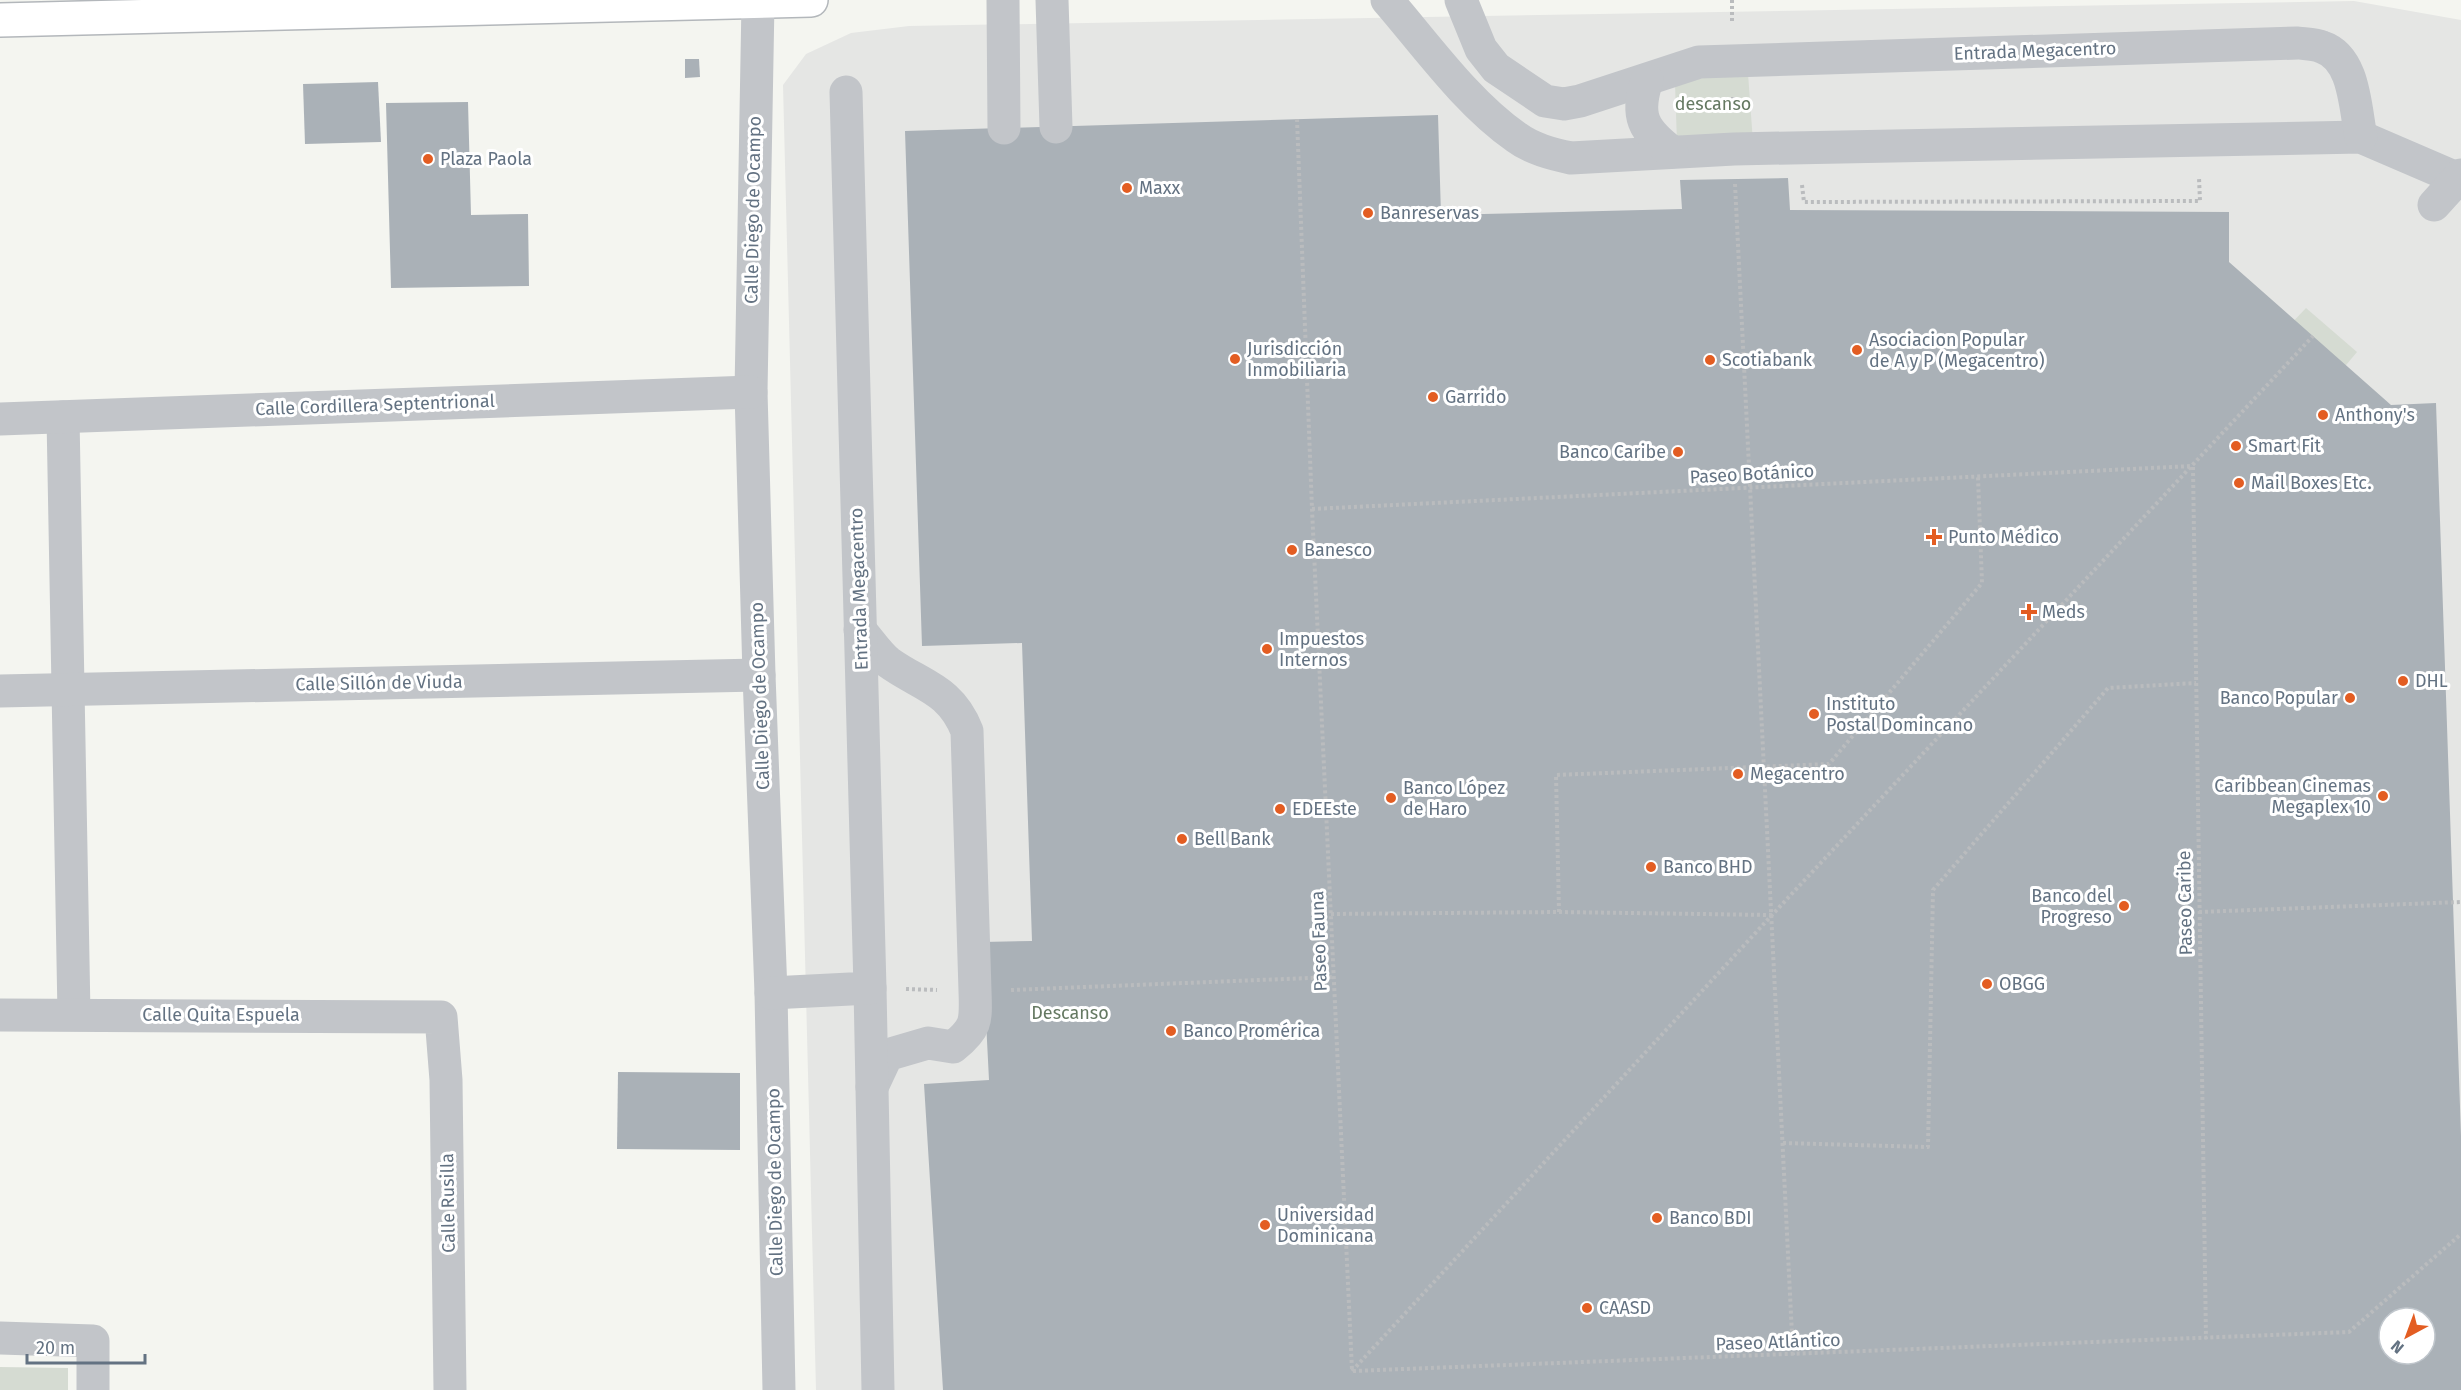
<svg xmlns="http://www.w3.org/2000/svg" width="2461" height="1390" viewBox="0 0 2461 1390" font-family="'Fira Sans',sans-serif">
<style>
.built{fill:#e5e6e4;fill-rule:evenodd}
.green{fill:#d5dbd2}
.building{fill:#aab1b7;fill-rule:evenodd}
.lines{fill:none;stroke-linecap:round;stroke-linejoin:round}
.major-casing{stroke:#b3b7bb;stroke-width:36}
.path{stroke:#babcbe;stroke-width:4;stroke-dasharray:3 3;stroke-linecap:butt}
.minor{stroke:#c2c5c9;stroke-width:33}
.major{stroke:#fff;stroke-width:33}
.poi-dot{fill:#e35d22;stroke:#fff;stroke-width:2}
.labels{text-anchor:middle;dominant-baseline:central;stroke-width:6;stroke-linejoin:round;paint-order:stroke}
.street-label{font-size:18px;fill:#637282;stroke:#fff}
.park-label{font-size:18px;fill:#657962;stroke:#fff}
.poi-label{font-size:18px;fill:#637282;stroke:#fff;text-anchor:start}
</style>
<rect width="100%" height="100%" fill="#f4f5f0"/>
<!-- built -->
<path class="built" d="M 2354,1 L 2461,20 L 2461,1390 L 816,1390 L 783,85 L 806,54 L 851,33 L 909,26 ZM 2389,1318 L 2425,1318 L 2425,1354 L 2389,1354 Z"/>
<!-- green -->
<g class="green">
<polygon points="1746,46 1753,142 1677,143 1674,53"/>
<polygon points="2306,308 2357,352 2336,377 2284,331"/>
<polygon points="0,1367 68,1368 68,1390 0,1390"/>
</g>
<!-- building -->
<g class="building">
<polygon points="685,59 699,59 700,77 685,78"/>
<polygon points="378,82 381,142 305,144 303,84"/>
<polygon points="468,102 471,215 528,214 529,286 391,288 386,103"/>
<path d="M 1438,115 L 1441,215 L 1682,209 L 1680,180 L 1788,178 L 1790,210 L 2229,212 L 2229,262 L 2391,405 L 2436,403 L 2461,1136 L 2461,1390 L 943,1390 L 924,1084 L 989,1080 L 982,942 L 1032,941 L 1022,643 L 922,646 L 905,131 ZM 2389,1318 L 2425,1318 L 2425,1354 L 2389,1354 Z"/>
<polygon points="618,1072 740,1073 740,1150 617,1149"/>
</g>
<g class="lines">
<!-- major casing -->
<g class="major-casing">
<polyline id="major" points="0,20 811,0"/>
</g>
<!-- path -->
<g class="path">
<polyline points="1732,0 1732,24"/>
<polyline points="1733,97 1734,114"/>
<polyline points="1297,119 1312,509 1352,1370"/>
<polyline points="1735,184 1793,1355"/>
<polyline points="1802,185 1804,202 2200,201 2199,178"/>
<polyline points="2193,467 2206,1339"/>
<polyline points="1312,509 2192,466"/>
<polyline points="1559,912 1556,775 1829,764 1982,583 1978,477"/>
<polyline points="2199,912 2461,902"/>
<polyline points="1331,914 1559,912 1771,915"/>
<polyline points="906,989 937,990"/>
<polyline points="1011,990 1334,977"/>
<polyline points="1783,1143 1928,1147 1933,890 2108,688 2196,683"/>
<polyline points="1352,1371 1772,915 2313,336"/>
<polyline points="1353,1371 2349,1332 2461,1234"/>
</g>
<!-- minor -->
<g class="minor">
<polyline points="1003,0 1004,128"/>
<polyline points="1052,0 1056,127"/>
<path d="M 1387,0 C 1426,45 1467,103 1516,137 C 1532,149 1552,154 1571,158 L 1734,149 L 2361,137 L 2461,180"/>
<path d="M 1461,0 L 1481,49 L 1496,68 L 1545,101 L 1564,104 L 1580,101 L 1699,62 L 2298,43 C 2306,44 2315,44 2322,47 C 2355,58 2355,108 2361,137"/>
<polyline points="758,2 751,392 759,675 771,993 779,1390"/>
<path d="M 1647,80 C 1635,116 1643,130 1672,152"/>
<polyline points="2434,205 2461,175"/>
<polyline points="63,417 74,1014"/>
<polyline points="0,419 751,392"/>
<path d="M 860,630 C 869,640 878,654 888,662 C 921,686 950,688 967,731 L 975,991 C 976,1021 977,1028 953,1047 L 928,1043 L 887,1055 L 872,1087"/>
<polyline points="0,691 759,675"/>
<polyline points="870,988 878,1390"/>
<polyline points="771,993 870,988 846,92"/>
<polyline points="0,1015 441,1017 446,1080 450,1390"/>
<polyline points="0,1338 93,1341 93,1390"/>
</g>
<!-- major -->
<use href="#major" class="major"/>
</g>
<!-- markers -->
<g class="poi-dot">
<circle cx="428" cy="159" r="6"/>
<circle cx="1127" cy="188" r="6"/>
<circle cx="1368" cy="213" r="6"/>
<circle cx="1857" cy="350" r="6"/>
<circle cx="1235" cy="359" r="6"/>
<circle cx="1710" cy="360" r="6"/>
<circle cx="1433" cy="397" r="6"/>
<circle cx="2323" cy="415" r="6"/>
<circle cx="2236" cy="446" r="6"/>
<circle cx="1678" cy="452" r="6"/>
<circle cx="2239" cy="483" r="6"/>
<path d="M1931 528h6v6h6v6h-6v6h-6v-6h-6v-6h6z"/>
<circle cx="1292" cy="550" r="6"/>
<path d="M2026 603h6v6h6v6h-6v6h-6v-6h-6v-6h6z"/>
<circle cx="1267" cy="649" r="6"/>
<circle cx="2403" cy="681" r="6"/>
<circle cx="2350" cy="698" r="6"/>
<circle cx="1814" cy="714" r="6"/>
<circle cx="1738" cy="774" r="6"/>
<circle cx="2383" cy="796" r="6"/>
<circle cx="1391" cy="798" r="6"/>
<circle cx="1280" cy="809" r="6"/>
<circle cx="1182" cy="839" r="6"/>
<circle cx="1651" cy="867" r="6"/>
<circle cx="2124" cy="906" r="6"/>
<circle cx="1987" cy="984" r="6"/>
<circle cx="1171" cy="1031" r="6"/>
<circle cx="1657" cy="1218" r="6"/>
<circle cx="1265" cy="1225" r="6"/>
<circle cx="1587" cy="1308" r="6"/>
</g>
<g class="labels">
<!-- street labels -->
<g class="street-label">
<text transform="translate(2035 51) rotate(-2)">Entrada Megacentro</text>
<text transform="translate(753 210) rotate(-89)">Calle Diego de Ocampo</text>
<text transform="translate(375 405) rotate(-2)">Calle Cordillera Septentrional</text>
<text transform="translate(1752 474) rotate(-3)">Paseo Botánico</text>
<text transform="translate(859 589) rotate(-92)">Entrada Megacentro</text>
<text transform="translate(379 683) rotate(-1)">Calle Sillón de Viuda</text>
<text transform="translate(760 696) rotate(-92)">Calle Diego de Ocampo</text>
<text transform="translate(2185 903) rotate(-91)">Paseo Caribe</text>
<text transform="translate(1319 941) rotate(-92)">Paseo Fauna</text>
<text x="221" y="1015">Calle Quita Espuela</text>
<text transform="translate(775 1182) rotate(-91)">Calle Diego de Ocampo</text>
<text transform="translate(448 1203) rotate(-91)">Calle Rusilla</text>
<text transform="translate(1778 1342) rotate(-2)">Paseo Atlántico</text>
</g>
<!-- park labels -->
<g class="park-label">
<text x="1713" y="104">descanso</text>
<text x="1070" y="1013">Descanso</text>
</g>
<!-- poi labels -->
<g class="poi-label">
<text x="440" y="159">Plaza Paola</text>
<text x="1139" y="188">Maxx</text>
<text x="1380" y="213">Banreservas</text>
<text x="1869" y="340">Asociacion Popular<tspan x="1869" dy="21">de A y P (Megacentro)</tspan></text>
<text x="1247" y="349">Jurisdicción<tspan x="1247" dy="21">Inmobiliaria</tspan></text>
<text x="1722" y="360">Scotiabank</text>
<text x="1445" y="397">Garrido</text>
<text x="2335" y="415">Anthony's</text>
<text x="2248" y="446">Smart Fit</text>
<text x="1666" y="452" text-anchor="end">Banco Caribe</text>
<text x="2251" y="483">Mail Boxes Etc.</text>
<text x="1948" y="537">Punto Médico</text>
<text x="1304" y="550">Banesco</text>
<text x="2042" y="612">Meds</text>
<text x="1279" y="639">Impuestos<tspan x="1279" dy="21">Internos</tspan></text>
<text x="2415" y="681">DHL</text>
<text x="2338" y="698" text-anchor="end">Banco Popular</text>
<text x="1826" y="704">Instituto<tspan x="1826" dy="21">Postal Domincano</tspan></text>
<text x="1750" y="774">Megacentro</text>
<text x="2371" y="786" text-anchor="end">Caribbean Cinemas<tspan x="2371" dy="21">Megaplex 10</tspan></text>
<text x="1403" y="788">Banco López<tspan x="1403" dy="21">de Haro</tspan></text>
<text x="1292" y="809">EDEEste</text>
<text x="1194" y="839">Bell Bank</text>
<text x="1663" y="867">Banco BHD</text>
<text x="2112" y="896" text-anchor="end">Banco del<tspan x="2112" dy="21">Progreso</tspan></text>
<text x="1999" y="984">OBGG</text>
<text x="1183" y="1031">Banco Promérica</text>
<text x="1277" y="1215">Universidad<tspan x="1277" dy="21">Dominicana</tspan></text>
<text x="1669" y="1218">Banco BDI</text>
<text x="1599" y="1308">CAASD</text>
</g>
</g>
<!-- north arrow -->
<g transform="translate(2407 1336) rotate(221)"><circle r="28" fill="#ffffff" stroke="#c1c7cd" stroke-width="1.5"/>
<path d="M0-4.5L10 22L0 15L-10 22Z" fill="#e35d22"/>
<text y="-9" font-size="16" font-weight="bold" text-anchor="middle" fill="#637282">N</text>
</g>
<!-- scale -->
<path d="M27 1354v9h118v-9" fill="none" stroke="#637282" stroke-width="3"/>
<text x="36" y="1354" font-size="18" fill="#637282" stroke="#ffffff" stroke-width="4.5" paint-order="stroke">20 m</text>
</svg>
